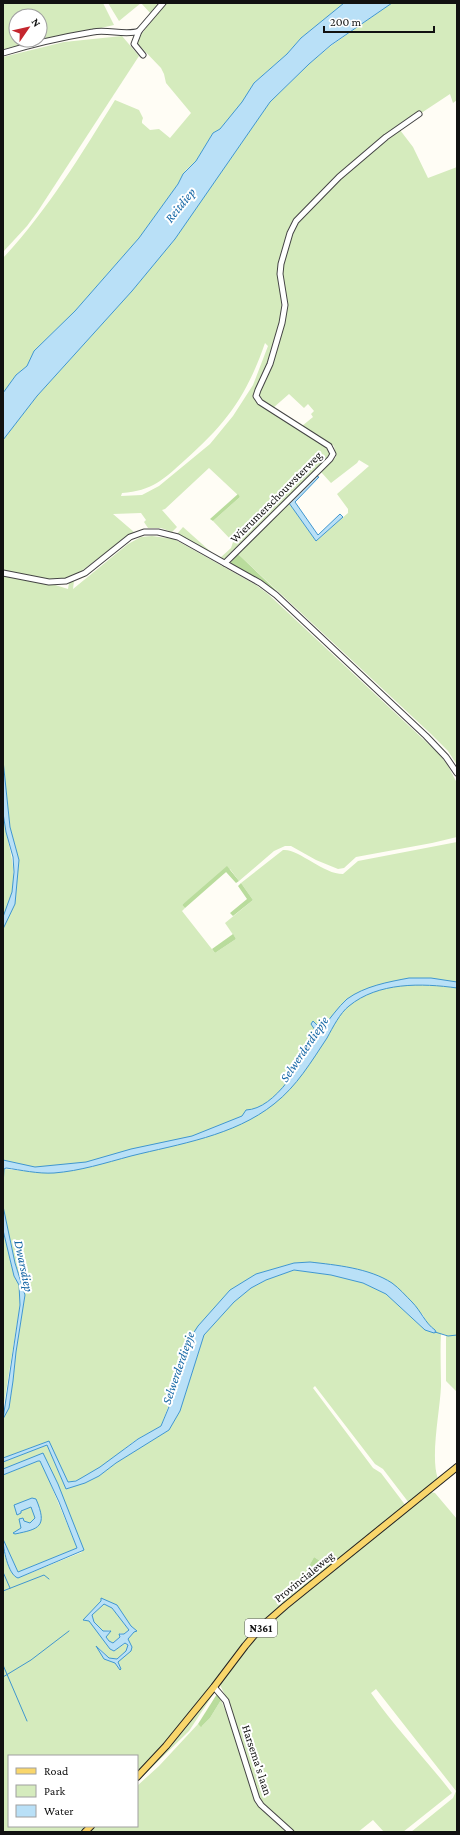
<svg xmlns="http://www.w3.org/2000/svg" width="460" height="1835" viewBox="0 0 460 1835" font-family="'Crimson Pro',serif">
<style>
.green{fill:#d5ebbd;fill-rule:evenodd}
.forest{fill:#b9dc9c}
.water{fill:#b9e0f7;stroke:#3f96cf;fill-rule:evenodd}
.lines{fill:none;stroke-linecap:round;stroke-linejoin:round}
.stream{stroke:#3f96cf;stroke-width:1}
.minor-casing{stroke:#444;stroke-width:7}
.major-casing{stroke:#222;stroke-width:8}
.minor{stroke:#fff;stroke-width:5}
.major{stroke:#f9d66b;stroke-width:6}
.labels{text-anchor:middle;dominant-baseline:central;stroke-width:4;stroke-linejoin:round;paint-order:stroke}
.shield{fill:#fff;stroke:#585858;stroke-width:1}
.shield-label{font-size:11px;font-weight:bold;fill:#111}
.street-label{font-size:12px;fill:#111;stroke:#fff}
.water-label{font-size:13px;font-style:italic;fill:#1768a6;stroke:#fff}
</style>
<rect width="100%" height="100%" fill="#fffdf5"/>
<!-- green -->
<g class="green">
<path d="M 3,3 L 103,3 L 114,25 L 3,50 ZM 16,16 L 40,16 L 40,40 L 16,40 Z"/>
<polygon points="108,3 161,3 152,15 141,3 119,21"/>
<path d="M 166,3 L 344,3 L 301,38 L 287,54 L 254,83 L 243,102 L 220,129 L 213,133 L 196,161 L 186,170 L 178,184 L 139,238 L 75,311 L 34,351 L 27,366 L 16,375 L 3,393 L 3,258 C 47,211 81,155 115,100 L 139,110 L 143,118 L 142,121 L 142,123 L 150,130 L 159,129 L 170,138 L 191,113 L 166,83 L 164,74 L 161,68 L 137,43 L 139,37 Z"/>
<path d="M 392,3 L 457,3 L 457,100 L 453,103 L 450,94 L 385,137 L 295,221 L 279,266 L 284,301 L 276,346 L 255,395 L 264,408 L 330,449 L 331,456 L 226,561 L 220,558 L 231,548 L 233,542 L 213,521 L 240,497 L 209,468 L 165,509 L 162,510 L 177,527 L 172,532 L 161,528 L 148,528 L 144,522 L 146,520 L 141,513 L 113,514 L 134,532 L 76,575 C 52,585 27,576 3,571 L 3,440 L 37,396 L 132,291 L 175,239 L 270,102 L 309,64 L 332,45 ZM 265,343 L 268,346 L 253,385 L 233,416 L 210,444 L 159,486 L 142,495 L 121,496 L 122,493 C 152,491 164,479 185,460 C 227,423 247,395 265,343 Z"/>
<polygon points="122,36 139,56 38,211 27,226 3,252 3,57 64,42"/>
<polygon points="400,130 413,147 428,178 457,167 457,765 448,751 431,734 238,554 289,503 316,541 348,513 348,509 337,494 369,466 359,460 357,463 331,483 321,472 336,457 334,446 302,426 313,417 311,414 314,411 308,404 304,408 289,394 273,408 261,400 258,394 268,374 280,340 285,317 282,267 295,225 347,172"/>
<polygon points="183,527 211,552 177,534"/>
<path d="M 152,536 L 174,539 L 256,585 L 268,594 L 438,753 L 447,764 L 457,783 L 457,837 L 432,843 L 356,857 L 344,868 L 338,869 L 316,860 L 291,846 L 285,846 L 274,851 L 239,881 L 230,869 L 182,905 L 185,908 L 182,911 L 215,953 L 236,939 L 225,923 L 253,900 L 241,883 L 283,850 C 298,848 323,874 343,874 L 358,861 L 457,842 L 457,1392 L 446,1381 L 446,1335 L 441,1334 C 440,1351 441,1369 441,1386 C 440,1411 430,1457 438,1479 L 409,1503 L 383,1469 L 375,1464 L 315,1386 L 313,1388 L 373,1468 L 381,1473 L 406,1506 L 281,1606 L 139,1773 L 137,1771 L 137,1756 L 9,1756 L 9,1826 L 88,1826 L 82,1832 L 3,1832 L 3,1551 L 13,1574 L 18,1578 L 82,1552 L 58,1484 L 43,1454 L 3,1469 L 3,1462 L 47,1445 L 66,1489 L 85,1483 L 99,1476 L 116,1463 L 169,1430 L 180,1411 L 204,1335 L 234,1302 L 251,1288 L 266,1280 L 294,1270 L 331,1275 L 363,1283 L 386,1294 L 425,1330 L 435,1330 L 427,1324 L 423,1315 L 365,1271 L 310,1262 L 294,1263 L 256,1274 L 231,1290 L 198,1326 L 161,1426 C 153,1431 144,1435 136,1440 C 117,1453 92,1480 68,1482 L 46,1442 L 3,1458 L 3,1419 L 9,1408 L 13,1381 L 16,1352 L 25,1295 L 15,1263 L 4,1213 L 4,1169 L 27,1171 L 12,1167 L 8,1162 L 3,1160 L 3,929 L 15,904 L 19,860 L 10,827 L 3,760 L 3,576 L 52,584 L 68,589 L 69,583 L 74,581 L 73,589 L 128,544 L 141,537 ZM 314,1557 L 325,1564 L 299,1585 ZM 101,1601 L 117,1605 L 131,1626 L 137,1631 L 134,1632 L 128,1639 L 131,1647 L 118,1662 L 121,1669 L 120,1670 L 115,1663 L 104,1659 L 98,1647 L 109,1658 L 117,1659 L 126,1651 L 128,1646 L 126,1643 L 114,1651 L 110,1649 L 89,1620 Z"/>
<path d="M 3,813 C 8,854 24,875 3,917 Z"/>
<polygon points="3,1230 14,1276 19,1285 20,1305 3,1410"/>
<polygon points="38,1461 40,1461 43,1466 77,1548 18,1572 3,1539 3,1475"/>
<path d="M 431,1492 L 435,1493 L 457,1519 L 457,1832 L 411,1832 L 453,1798 L 456,1791 L 376,1689 L 371,1693 C 395,1728 426,1759 452,1793 L 403,1832 L 384,1832 L 373,1820 L 358,1832 L 293,1832 L 260,1800 L 229,1703 L 219,1683 L 265,1627 Z"/>
<polygon points="104,1604 112,1608 129,1630 124,1634 120,1633 120,1637 113,1643 109,1641 106,1637 110,1630 103,1631 94,1622 92,1615"/>
<polygon points="214,1691 214,1693 189,1731 143,1776 141,1776"/>
<polygon points="221,1700 230,1721 256,1804 286,1832 89,1832 95,1826 137,1826 137,1786 159,1766 198,1724 202,1726 210,1718"/>
</g>
<!-- forest -->
<g class="forest">
<polygon points="238,494 240,497 213,521 210,519"/>
<polygon points="238,554 278,592 230,563"/>
<polygon points="227,866 239,881 236,883 226,872 185,908 182,905"/>
<polygon points="241,883 253,900 233,916 230,913 247,899 238,886"/>
<polygon points="233,934 236,939 215,953 212,949"/>
<polygon points="314,1557 325,1564 298,1586"/>
<polygon points="217,1694 221,1700 210,1718 201,1727 198,1724"/>
</g>
<!-- water -->
<g class="water">
<polygon points="344,3 392,3 331,45 309,64 270,102 175,239 132,291 37,396 3,440 3,393 16,375 27,366 34,351 75,311 139,238 178,184 183,174 196,161 213,133 220,129 242,102 254,83 287,54 301,38"/>
<polygon points="315,476 319,477 295,502 318,535 340,514 343,517 316,541 289,503"/>
<polygon points="3,760 10,827 19,860 15,904 3,929 3,917 12,892 14,872 13,857 6,832 3,813"/>
<path d="M 409,978 L 431,978 L 457,982 L 457,988 C 422,983 378,982 349,1006 C 340,1013 333,1027 327,1038 C 311,1062 297,1086 274,1104 C 234,1136 179,1144 131,1156 C 105,1163 80,1171 54,1173 C 38,1174 21,1170 6,1168 L 4,1169 L 3,1186 L 3,1160 L 35,1167 L 86,1162 L 131,1149 L 192,1136 L 242,1116 L 246,1110 C 276,1109 302,1061 316,1038 L 317,1033 L 311,1024 L 313,1021 L 319,1027 L 322,1028 C 330,1019 338,1007 347,999 C 365,986 388,982 409,978 Z"/>
<polygon points="3,1206 15,1263 25,1295 16,1352 13,1381 9,1408 3,1419 20,1305 19,1285 14,1276 3,1230"/>
<path d="M 310,1262 C 336,1265 369,1268 392,1283 C 399,1288 406,1296 412,1302 C 421,1311 425,1323 435,1330 L 436,1332 L 434,1333 L 425,1330 L 386,1294 L 363,1283 L 331,1275 L 294,1270 L 266,1280 L 251,1288 L 234,1302 L 204,1335 L 180,1411 L 169,1430 L 116,1463 L 99,1476 L 85,1483 L 66,1489 L 47,1445 L 3,1462 L 3,1458 L 49,1441 L 68,1482 L 76,1481 L 83,1477 L 100,1467 L 138,1439 L 161,1426 L 173,1397 L 183,1349 L 198,1326 L 230,1290 L 256,1274 L 294,1263 Z"/>
<path d="M 43,1453 L 58,1484 L 84,1550 L 18,1578 C 8,1575 3,1548 3,1539 L 18,1572 L 77,1548 L 59,1502 L 40,1461 L 38,1461 L 3,1475 L 3,1469 Z"/>
<path d="M 32,1498 L 36,1499 C 48,1527 39,1529 15,1534 L 13,1533 L 21,1528 L 19,1519 L 23,1518 L 24,1521 L 30,1523 L 35,1518 L 31,1507 L 21,1511 L 21,1513 L 17,1515 L 14,1505 Z"/>
<path d="M 101,1598 L 117,1605 L 131,1626 L 137,1631 L 134,1632 L 128,1639 L 132,1647 L 131,1651 L 118,1662 L 121,1669 L 120,1670 L 115,1663 L 104,1659 L 96,1646 L 109,1658 L 117,1659 L 126,1651 L 128,1645 L 125,1643 L 114,1651 L 110,1649 L 89,1621 L 83,1620 L 101,1601 ZM 104,1604 L 112,1608 L 129,1630 L 124,1634 L 119,1634 L 120,1637 L 113,1643 L 109,1641 L 106,1637 L 111,1631 L 103,1631 L 94,1622 L 92,1615 Z"/>
</g>
<g class="lines">
<!-- stream -->
<g class="stream">
<polyline points="435,1332 448,1336 457,1335"/>
<polyline points="3,1572 10,1588"/>
<polyline points="3,1591 44,1575 49,1579"/>
<polyline points="3,1665 27,1721"/>
<polyline points="3,1677 31,1660 69,1631"/>
</g>
<!-- minor casing -->
<g class="minor-casing">
<g id="minor">
<path d="M 3,53 C 32,44 63,37 93,32 C 107,29 127,36 139,31"/>
<polyline points="143,55 134,44 139,31 163,3"/>
<polyline points="225,563 330,459 333,454 329,446 260,402 256,396 258,390 270,364 282,323 285,305 280,274 281,264 290,233 296,221 339,177 386,137 419,114"/>
<polyline points="3,573 49,582 66,581 85,573 130,537 144,532 158,532 178,537 260,583 276,595 426,736 446,757 457,773"/>
<polyline points="214,1687 226,1701 257,1799 261,1805 291,1832"/>
</g>
</g>
<!-- major casing -->
<g class="major-casing">
<g id="major">
<polyline points="137,1777 166,1746 214,1687 245,1646 261,1627 285,1606 457,1467"/>
<polyline points="85,1832 91,1826"/>
</g>
</g>
<!-- minor -->
<use href="#minor" class="minor"/>
<!-- major -->
<use href="#major" class="major"/>
</g>
<g class="labels">
<!-- shield labels -->
<rect class="shield" x="245" y="1619" width="32" height="18" rx="3"/>
<g class="shield-label">
<text x="261" y="1628">N361</text>
</g>
<!-- street labels -->
<g class="street-label">
<text transform="translate(276 497) rotate(-45)">Wierumerschouwsterweg</text>
<text transform="translate(304 1577) rotate(-39)">Provincialeweg</text>
<text transform="translate(257 1760) rotate(72)">Harsema's laan</text>
</g>
<!-- water labels -->
<g class="water-label">
<text transform="translate(180 205) rotate(-51)">Reitdiep</text>
<text transform="translate(304 1049) rotate(-56)">Selwerderdiepje</text>
<text transform="translate(24 1266) rotate(78)">Dwarsdiep</text>
<text transform="translate(178 1368) rotate(-71)">Selwerderdiepje</text>
</g>
</g>
<!-- border -->
<rect width="460" height="1835" fill="none" stroke="#111111" stroke-width="8"/>
<!-- legend -->
<rect x="8" y="1755" width="130" height="72" fill="#ffffff" stroke="#a0a0a0"/>
<rect x="16" y="1768" width="20" height="6" fill="#f9d66b" stroke="#a0a0a0"/>
<text x="44" y="1775" font-size="12" fill="#111111">Road</text>
<rect x="16" y="1785" width="20" height="12" fill="#d5ebbd" stroke="#a0a0a0"/>
<text x="44" y="1795" font-size="12" fill="#111111">Park</text>
<rect x="16" y="1805" width="20" height="12" fill="#b9e0f7" stroke="#a0a0a0"/>
<text x="44" y="1815" font-size="12" fill="#111111">Water</text>
<!-- north arrow -->
<g transform="translate(28 28) rotate(56)"><circle r="19" fill="#ffffff" stroke="#a0a0a0"/>
<path d="M0-3L7 15L0 10L-7 15Z" fill="#c4262e"/>
<text y="-6" font-size="11" font-weight="bold" text-anchor="middle" fill="#111111">N</text>
</g>
<!-- scale -->
<path d="M324 26v6h110v-6" fill="none" stroke="#111111" stroke-width="2"/>
<text x="330" y="26" font-size="12" fill="#111111" stroke="#ffffff" stroke-width="3" paint-order="stroke">200 m</text>
</svg>
